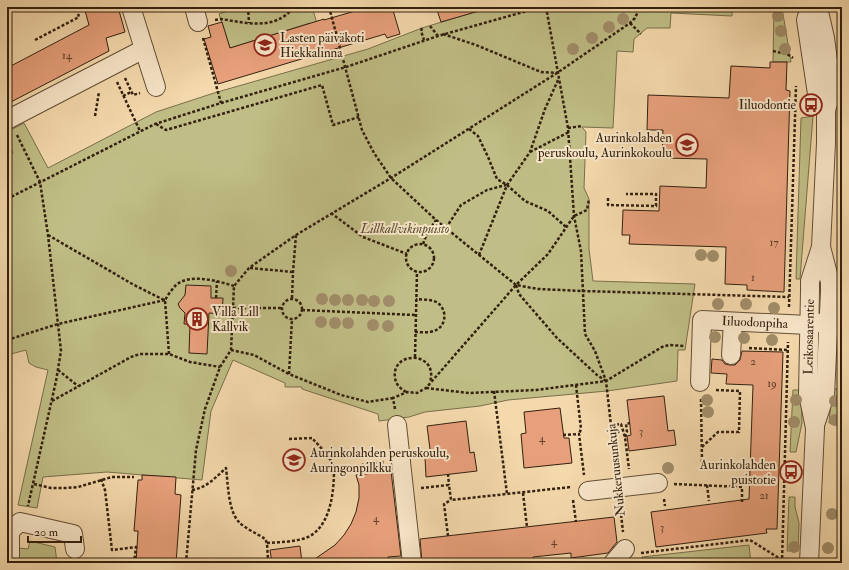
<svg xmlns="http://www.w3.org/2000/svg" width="849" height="570" viewBox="0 0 849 570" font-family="'IM FELL Double Pica',serif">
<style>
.green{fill:#c0be86;stroke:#7a6f4a}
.building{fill:#e7a07b;stroke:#33200f}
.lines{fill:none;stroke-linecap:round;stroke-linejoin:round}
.minor-casing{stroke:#634e36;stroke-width:20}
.path{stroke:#33200f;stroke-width:2.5;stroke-dasharray:3 2;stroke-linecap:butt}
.minor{stroke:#f8e6c9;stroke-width:18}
.tree{fill:#a18d69}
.labels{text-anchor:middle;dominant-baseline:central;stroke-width:4;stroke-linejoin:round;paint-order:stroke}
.number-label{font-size:11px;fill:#60402a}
.poi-label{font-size:13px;fill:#33200f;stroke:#f8e6c9;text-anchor:start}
.park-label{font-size:13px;font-style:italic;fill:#5d4f33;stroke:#f8e6c9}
.street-label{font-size:13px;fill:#33200f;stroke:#f8e6c9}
</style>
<rect width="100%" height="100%" fill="#f4d9ac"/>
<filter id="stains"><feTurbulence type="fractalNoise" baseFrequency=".005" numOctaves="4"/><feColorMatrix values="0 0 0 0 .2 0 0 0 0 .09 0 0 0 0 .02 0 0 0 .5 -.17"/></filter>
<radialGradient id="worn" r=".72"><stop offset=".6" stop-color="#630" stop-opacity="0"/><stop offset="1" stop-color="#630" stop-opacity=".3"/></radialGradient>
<!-- green -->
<g class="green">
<polygon points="227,7 312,7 319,30 313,32 310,23 230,48 219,14 228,11"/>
<polygon points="491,7 732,7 732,16 671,13 670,28 647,28 634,39 633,52 617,51 613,128 582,127 586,132 584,188 589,199 589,249 593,281 695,284 685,350 678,350 677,381 607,391 508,400 480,406 425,412 409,417 379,421 378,414 302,389 302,387 285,387 285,383 233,360 211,411 202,480 107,472 43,477 37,508 18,505 48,370 36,367 29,363 26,350 7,355 7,156 13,153 7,141 7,132 24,123 48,168 156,112 214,93 368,49 422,28"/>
<polygon points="774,7 780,7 783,14 791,62 773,62"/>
<polygon points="813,116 800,279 796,279 801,118"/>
<polygon points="832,389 840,389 839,420 835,423 829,423"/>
<polygon points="793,390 801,390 802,423 796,452 790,452"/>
<polygon points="789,497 795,497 795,507 799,523 798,551 787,551"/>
<polygon points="30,541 55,547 57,563 17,563 19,548 28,549"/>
<polygon points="749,545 751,563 639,563 642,557"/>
</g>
<!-- building -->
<g class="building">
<polygon points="84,7 118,7 125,32 106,38 109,51 7,104 7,68 89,25"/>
<polygon points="369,7 392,7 400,34 387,38 385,34 218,84 204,39 211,37 208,26 222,22 230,48 324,19 324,20"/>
<polygon points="436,7 479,7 479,11 441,22"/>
<polygon points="770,62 787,62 786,90 790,91 784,292 747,290 747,285 725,284 726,247 629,244 630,235 622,235 623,210 659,211 660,186 706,188 707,159 662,158 663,130 647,130 648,95 729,98 731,66 770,68"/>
<polygon points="186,285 211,286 211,298 223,298 222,314 209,313 207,354 189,353 190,324 184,324 185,313 180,308 178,304 185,295"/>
<polygon points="742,351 783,352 777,529 766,529 767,533 656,547 651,512 749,499 753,385 726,384 727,374 711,373 712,359 722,360 725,364 730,365 735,365 740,360"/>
<polygon points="664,396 668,431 674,430 676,445 629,451 627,436 631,435 627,400"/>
<polygon points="560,408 564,438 569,438 572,463 524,468 521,434 526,433 524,412"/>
<polygon points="466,421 470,453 474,452 477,471 426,477 425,458 431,457 427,426"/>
<polygon points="391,471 401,556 388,557 389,563 309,563 335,545 344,535 351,524 356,512 359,498 359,485 356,475"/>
<polygon points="142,475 176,477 175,494 181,495 176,563 136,563 138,531 134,531 138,480 142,480"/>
<polygon points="614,517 617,542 608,553 571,558 571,553 533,557 534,563 422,563 420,539"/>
<polygon points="300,546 302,563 272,563 270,550"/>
</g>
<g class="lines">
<!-- minor casing -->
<g class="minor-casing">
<g id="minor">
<polyline points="194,7 198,22"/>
<polyline points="810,7 806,20 817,94 826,110"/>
<polyline points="144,49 156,87"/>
<polyline points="7,120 144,49 131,7"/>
<polyline points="731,355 733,322"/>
<path id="s1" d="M 700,382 L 702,320 L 808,325 L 829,321 L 842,321"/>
<polyline points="397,425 412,563"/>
<polyline points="815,425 825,395 830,292 830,282 821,247"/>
<polyline points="588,491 658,483"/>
<polyline points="10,531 20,522 73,534 75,549"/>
<polyline points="10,563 10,531"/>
<polyline points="613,563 625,549"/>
<path id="s2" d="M 809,563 L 815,428 L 808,394 L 810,291 L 810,281 L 821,247 L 826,143 L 826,110 L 831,94 L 830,76 L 825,38 L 820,16 L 813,7"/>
</g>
</g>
<!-- path -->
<g class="path">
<polyline points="248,7 249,23"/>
<polyline points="329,7 362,130 374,153 391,178 436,220 516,285 538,289 583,291 789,297"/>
<polyline points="546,7 568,128 574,216 581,251 585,334 595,351 606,381 616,470"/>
<polyline points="840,7 840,18"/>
<path d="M 215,20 L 221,19 C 247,23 275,31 294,7"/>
<polyline points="630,23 641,34"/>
<polyline points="430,26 438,36"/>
<polyline points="422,28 421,31 424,40"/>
<polyline points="443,34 476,45 541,72 557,73"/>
<polyline points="203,38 221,103"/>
<polyline points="35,40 79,17 76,7"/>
<polyline points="773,51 787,54 793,58"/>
<polyline points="125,78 133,95 140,93"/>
<polyline points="117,82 140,131"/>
<polyline points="123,96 131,92"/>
<polyline points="95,116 99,92"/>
<polyline points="156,124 166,130 322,85 333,125 359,117"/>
<polyline points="568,128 582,126"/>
<polyline points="469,129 478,136 488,157 497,179 507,185 525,201 548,211 566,227"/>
<polyline points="17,135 40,182 48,235 61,351 56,381 28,506"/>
<polyline points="530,152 569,132"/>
<polyline points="608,198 608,205 656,206 656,194 626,194"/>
<polyline points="7,199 155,124 221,103 346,67 438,36 541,7"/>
<polyline points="331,213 363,237 407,254"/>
<polyline points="446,228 461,205 487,190 506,185"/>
<polyline points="48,235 134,285 164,300"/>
<polyline points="423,244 426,236 436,220"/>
<circle cx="420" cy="258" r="14"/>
<polyline points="479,255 507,185 530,152 545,109 558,80"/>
<polyline points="250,268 293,272"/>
<polyline points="516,285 519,294 557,338 597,375 606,381"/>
<polyline points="216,298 217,281"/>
<polyline points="292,298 293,272 296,235"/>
<circle cx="292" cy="309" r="10"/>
<polyline points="789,307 796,86"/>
<polyline points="223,308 282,308"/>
<polyline points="302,310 415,315"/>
<path d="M 415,332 C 421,332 428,333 434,331 C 446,327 448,311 438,303 C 432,299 423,300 416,299"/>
<polyline points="7,340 58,324 165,300"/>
<polyline points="749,348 788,350"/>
<polyline points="231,350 254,355 289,374 341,395 368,402 393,398"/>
<path d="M 169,354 L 165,300 C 168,295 172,289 176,285 C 190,273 218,281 234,286"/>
<polyline points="415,357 417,272"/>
<polyline points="58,370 78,386"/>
<polyline points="289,374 292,319"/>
<polyline points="576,385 581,429 579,434"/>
<polyline points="426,388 469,393 536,390 606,381 662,347 669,345 684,346"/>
<polyline points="494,391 507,494"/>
<path d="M 406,392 C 401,389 396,385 395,378 C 391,350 439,351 430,382"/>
<polyline points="701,399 702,462"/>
<polyline points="52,401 131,357 140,354 169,354 190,362 220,367"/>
<polyline points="395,409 393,398 407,392 417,393 426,388 516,285 548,254 574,216 587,210 589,199"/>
<polyline points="611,425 621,424 625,437 629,469"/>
<polyline points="563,435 579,434 584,475"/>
<polyline points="625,437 627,432 626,424 630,423"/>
<path d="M 289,439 L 312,438 C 320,447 332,458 334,469"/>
<polyline points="702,447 718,432 739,432 740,391 715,390"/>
<polyline points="448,474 449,485"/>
<polyline points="101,479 105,490 112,550 136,547 134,563"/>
<polyline points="34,484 51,488 67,488 78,487 112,477 134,477"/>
<polyline points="674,484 742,487 742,502"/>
<polyline points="707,485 709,501"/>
<polyline points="421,488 449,485 451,500 571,487"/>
<path d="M 192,490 C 206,488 215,478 226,468 C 228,483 228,511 239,522 C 244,528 258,534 265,539 L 267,543 L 268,560"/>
<polyline points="523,493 527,527"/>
<polyline points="664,499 665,506"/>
<polyline points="573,500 576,522"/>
<polyline points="620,505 623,532"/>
<polyline points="448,536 444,504 451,500"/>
<path d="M 267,543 C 281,542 296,542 308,537 C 331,526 334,491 334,469 L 384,462"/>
<polyline points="641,553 750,540 782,560 791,560"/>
<polyline points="826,561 840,561"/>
<polyline points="186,563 196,450 205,409 220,367 231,350 234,286 249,268 296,235 391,178 557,73 630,23 635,18 640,7"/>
<polyline points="555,563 577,561 577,563"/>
<polyline points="782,563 788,342"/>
<polyline points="840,563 842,474"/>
</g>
<!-- minor -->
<use href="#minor" class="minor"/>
</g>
<!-- trees -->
<g class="tree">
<circle cx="778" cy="16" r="6"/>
<circle cx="623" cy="19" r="6"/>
<circle cx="609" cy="27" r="6"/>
<circle cx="781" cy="31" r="6"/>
<circle cx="592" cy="38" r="6"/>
<circle cx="573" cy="49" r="6"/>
<circle cx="785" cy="49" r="6"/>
<circle cx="701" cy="255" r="6"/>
<circle cx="713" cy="256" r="6"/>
<circle cx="231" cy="271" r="6"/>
<circle cx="322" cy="299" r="6"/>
<circle cx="335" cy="300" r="6"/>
<circle cx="348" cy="300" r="6"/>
<circle cx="362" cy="300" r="6"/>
<circle cx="374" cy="301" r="6"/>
<circle cx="389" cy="301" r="6"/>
<circle cx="718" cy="304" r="6"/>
<circle cx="746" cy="304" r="6"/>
<circle cx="774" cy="308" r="6"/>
<circle cx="321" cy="322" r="6"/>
<circle cx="335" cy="323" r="6"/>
<circle cx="348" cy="323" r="6"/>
<circle cx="373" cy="325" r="6"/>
<circle cx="388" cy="326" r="6"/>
<circle cx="715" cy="337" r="6"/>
<circle cx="744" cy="338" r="6"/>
<circle cx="772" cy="340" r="6"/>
<circle cx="707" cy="400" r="6"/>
<circle cx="796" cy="400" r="6"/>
<circle cx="835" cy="401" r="6"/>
<circle cx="708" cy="412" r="6"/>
<circle cx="835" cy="420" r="6"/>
<circle cx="794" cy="422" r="6"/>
<circle cx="668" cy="468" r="6"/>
<circle cx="832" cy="514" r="6"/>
<circle cx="794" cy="547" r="6"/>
<circle cx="828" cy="548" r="6"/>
</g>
<!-- icons -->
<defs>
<g id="school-ring" transform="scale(1.15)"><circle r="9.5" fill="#f8e6c9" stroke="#8f2418" stroke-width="1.5"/><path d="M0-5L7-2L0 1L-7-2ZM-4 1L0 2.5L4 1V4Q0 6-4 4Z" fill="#8f2418"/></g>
<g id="bus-ring" transform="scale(1.15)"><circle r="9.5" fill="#f8e6c9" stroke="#8f2418" stroke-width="1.5"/><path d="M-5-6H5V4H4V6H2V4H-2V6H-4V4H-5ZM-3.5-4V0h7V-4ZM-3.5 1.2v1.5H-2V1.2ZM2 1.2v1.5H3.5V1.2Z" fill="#8f2418"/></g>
<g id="building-ring" transform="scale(1.15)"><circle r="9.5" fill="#f8e6c9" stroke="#8f2418" stroke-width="1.5"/><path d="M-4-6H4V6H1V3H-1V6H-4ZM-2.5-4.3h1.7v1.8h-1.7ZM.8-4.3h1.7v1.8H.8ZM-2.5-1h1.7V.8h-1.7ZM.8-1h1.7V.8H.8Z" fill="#8f2418"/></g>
</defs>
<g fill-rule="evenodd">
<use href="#school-ring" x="265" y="45"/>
<use href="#bus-ring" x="811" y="105"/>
<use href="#school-ring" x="687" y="145"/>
<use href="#building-ring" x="197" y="319"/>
<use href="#school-ring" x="294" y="460"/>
<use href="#bus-ring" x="791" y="472"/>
</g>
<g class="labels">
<!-- number labels -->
<g class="number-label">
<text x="67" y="55">14</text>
<text x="774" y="242">17</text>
<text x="753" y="277">1</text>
<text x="753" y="361">2</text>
<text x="772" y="383">19</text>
<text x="641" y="431">3</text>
<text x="542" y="438">4</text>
<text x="764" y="495">21</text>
<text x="376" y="518">4</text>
<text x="662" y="527">3</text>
<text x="554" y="541">4</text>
</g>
<!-- poi labels -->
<g class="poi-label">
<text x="280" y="38">Lasten päiväkoti<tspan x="280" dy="15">Hiekkalinna</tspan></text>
<text x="796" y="105" text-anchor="end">Iiluodontie</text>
<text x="672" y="138" text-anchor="end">Aurinkolahden<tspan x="672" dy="15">peruskoulu, Aurinkokoulu</tspan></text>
<text x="212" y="312">Villa Lill<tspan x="212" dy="15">Kallvik</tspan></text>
<text x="310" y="453">Aurinkolahden peruskoulu,<tspan x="310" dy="15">Auringonpilkku</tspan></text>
<text x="776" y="465" text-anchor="end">Aurinkolahden<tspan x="776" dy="15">puistotie</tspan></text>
</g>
<!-- park labels -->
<g class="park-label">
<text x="405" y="229">Lillkallvikinpuisto</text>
</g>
<!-- street labels -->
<g class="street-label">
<text stroke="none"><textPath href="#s1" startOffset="115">Iiluodonpiha</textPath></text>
<text stroke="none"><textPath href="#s2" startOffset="227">Leikosaarentie</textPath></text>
<text transform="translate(616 470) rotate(-96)">Nukkeruusunkuja</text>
</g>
</g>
<!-- margin -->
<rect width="849" height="570" fill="none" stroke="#f4d9ac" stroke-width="24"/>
<rect x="8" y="8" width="833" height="554" fill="none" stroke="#33200f" stroke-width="2"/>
<rect x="12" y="12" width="825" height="546" fill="none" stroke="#33200f"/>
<!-- scale -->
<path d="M28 536v6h53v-6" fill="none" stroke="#33200f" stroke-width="2"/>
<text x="34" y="536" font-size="12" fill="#33200f" stroke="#f8e6c9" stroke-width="3" paint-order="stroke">20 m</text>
<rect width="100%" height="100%" filter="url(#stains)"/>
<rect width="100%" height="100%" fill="url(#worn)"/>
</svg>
